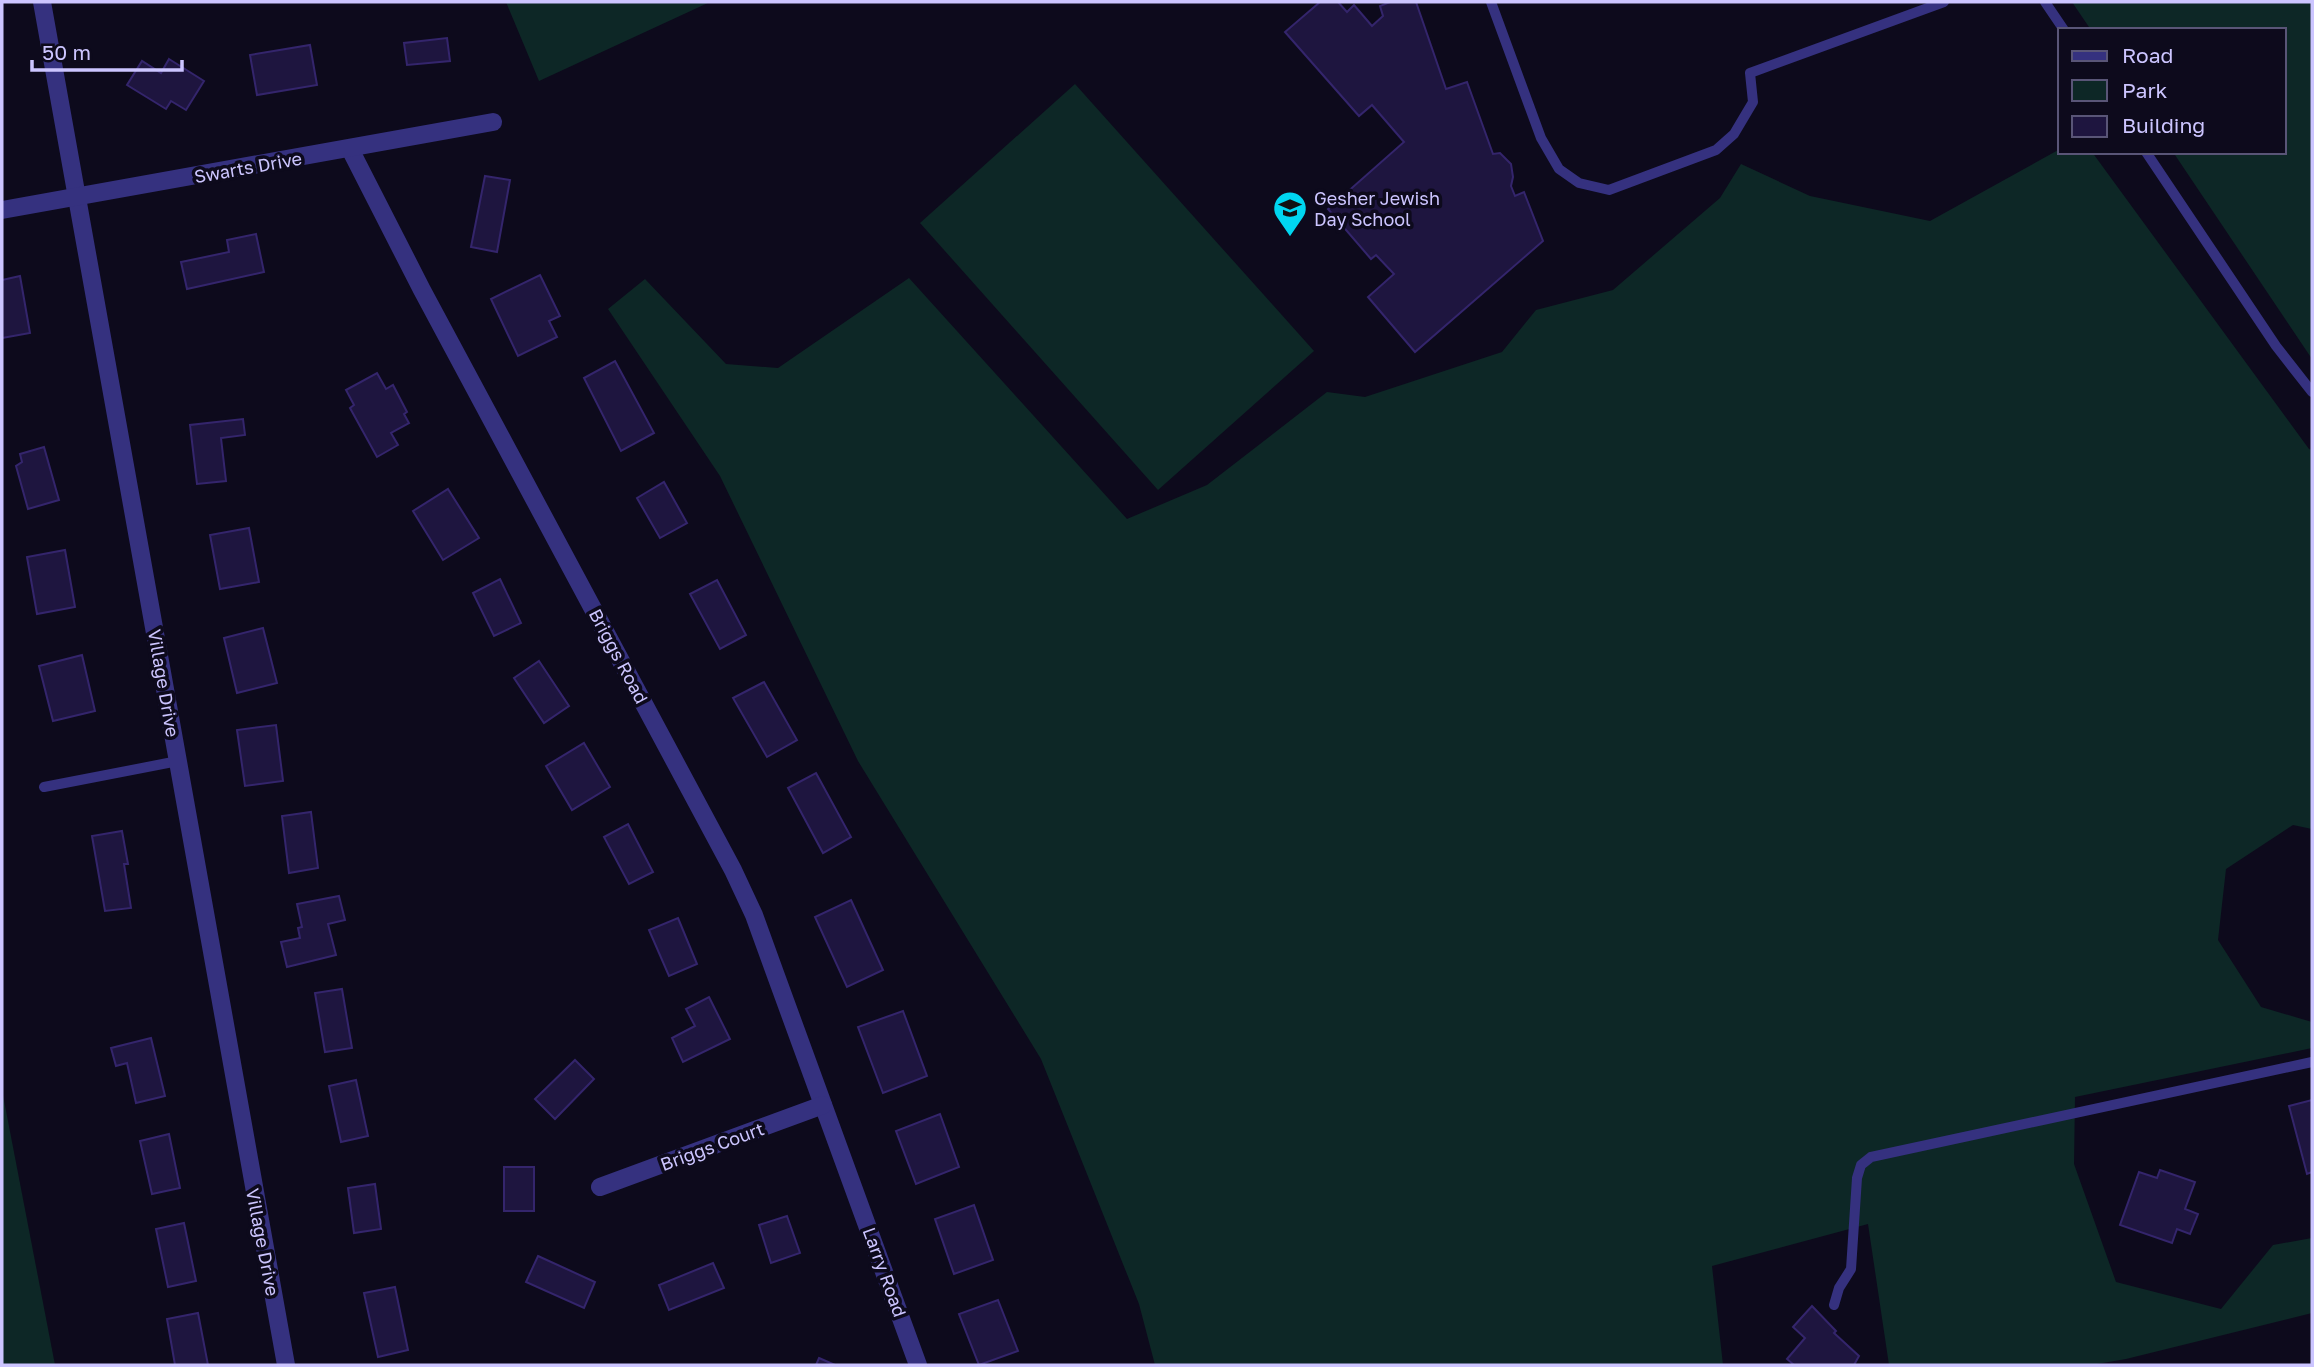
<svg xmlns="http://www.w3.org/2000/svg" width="2314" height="1367" viewBox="0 0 2314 1367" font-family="'Golos Text',sans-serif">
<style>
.green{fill:#0d2726}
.building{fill:#1e153f;stroke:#34256c;stroke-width:2}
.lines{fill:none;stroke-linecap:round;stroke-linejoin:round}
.lane{stroke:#35317f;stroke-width:10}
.street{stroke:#35317f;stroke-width:18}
.labels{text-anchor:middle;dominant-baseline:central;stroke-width:7;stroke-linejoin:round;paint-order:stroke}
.street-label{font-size:18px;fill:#ccc5ff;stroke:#0d0a1c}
.poi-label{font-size:18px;fill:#ccc5ff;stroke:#0d0a1c;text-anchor:start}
</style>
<rect width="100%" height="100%" fill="#0d0a1c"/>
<!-- green -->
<g class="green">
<polygon points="506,2 710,2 539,81"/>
<polygon points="2072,2 2312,2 2312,359 2173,152 2284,152 2284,30 2091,30"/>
<polygon points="1075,84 1314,351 1158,490 920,223"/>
<polygon points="2060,149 2060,152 2092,152 2309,449 2312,450 2312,829 2293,825 2226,869 2218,940 2261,1007 2312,1022 2312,1048 2075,1097 2074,1164 2116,1282 2221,1309 2273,1245 2312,1238 2312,1313 2126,1359 2091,1365 1889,1365 1868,1224 1712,1266 1723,1365 1155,1365 1139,1304 1041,1059 858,761 720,476 608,309 645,279 726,364 778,368 909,278 1127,519 1207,485 1327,392 1365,397 1502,352 1536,310 1613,290 1720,198 1741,164 1810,196 1930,221"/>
<polygon points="2,1090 55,1365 2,1365"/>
</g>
<!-- building -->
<g class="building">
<polygon points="1320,2 1338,2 1347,12 1354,5 1372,26 1383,16 1380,6 1390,2 1416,2 1446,89 1467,82 1493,154 1500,153 1511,164 1513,177 1511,186 1515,196 1524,192 1543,241 1415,352 1368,297 1394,274 1376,255 1371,259 1328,209 1404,142 1372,105 1359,116 1285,32"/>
<polygon points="447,38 450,61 407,65 404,43"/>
<polygon points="310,45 317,85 257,95 250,55"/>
<polygon points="169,59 204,81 186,110 171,101 166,109 127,85 142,61 161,73"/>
<polygon points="485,176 510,180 497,252 471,247"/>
<polygon points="256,234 264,272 187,289 181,262 229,252 227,240"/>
<polygon points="540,275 560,316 549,321 557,337 518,356 491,299"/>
<polygon points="20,276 30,333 2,338 2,280"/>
<polygon points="615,361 654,433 621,451 584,378"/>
<polygon points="377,373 386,389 393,385 407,412 404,414 409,423 391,433 398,445 377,457 350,408 354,405 346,390"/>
<polygon points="243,419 245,435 221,438 226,481 197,484 190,425"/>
<polygon points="44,447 59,500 28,509 16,466 22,462 20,454"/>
<polygon points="664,482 687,523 660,538 637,498"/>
<polygon points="448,489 479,538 443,560 413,511"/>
<polygon points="249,528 259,582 220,589 210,535"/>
<polygon points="65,550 75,607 37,614 27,557"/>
<polygon points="500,579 521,623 494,636 473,593"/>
<polygon points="717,580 746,635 720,649 690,594"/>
<polygon points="263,628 277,683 237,693 224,638"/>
<polygon points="82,655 95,711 53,721 39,666"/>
<polygon points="539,661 569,706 544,723 514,678"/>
<polygon points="764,682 797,740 767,757 733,698"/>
<polygon points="276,725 283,781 245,786 237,730"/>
<polygon points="584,743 610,787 572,810 546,766"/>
<polygon points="816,773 851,837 823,853 788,788"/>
<polygon points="311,812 318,868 289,873 282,816"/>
<polygon points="628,824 653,872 629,884 604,837"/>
<polygon points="122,831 128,864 124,864 131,908 105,911 92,836"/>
<polygon points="339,896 345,920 328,924 336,955 287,967 281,942 300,938 298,928 302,927 297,904"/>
<polygon points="851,900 883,970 847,987 815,917"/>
<polygon points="678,918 697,964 669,976 649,930"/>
<polygon points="342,989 352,1048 325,1052 315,993"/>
<polygon points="709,997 730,1039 683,1062 672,1038 695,1026 686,1009"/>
<polygon points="903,1011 927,1076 883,1093 858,1027"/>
<polygon points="151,1038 165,1096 136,1103 127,1063 116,1066 111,1048"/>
<polygon points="575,1060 594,1079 555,1119 535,1099"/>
<polygon points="356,1080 368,1136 341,1142 329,1086"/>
<polygon points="2312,1100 2312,1172 2307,1174 2289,1106"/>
<polygon points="940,1114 959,1167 916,1184 896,1131"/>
<polygon points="169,1134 180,1188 152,1194 140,1141"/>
<rect x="504" y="1167" width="30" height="44"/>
<polygon points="2160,1170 2195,1182 2185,1209 2198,1214 2190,1234 2177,1229 2172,1243 2120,1225 2139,1172 2157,1178"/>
<polygon points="375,1184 381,1229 354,1233 348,1188"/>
<polygon points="974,1205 993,1260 954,1274 935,1219"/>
<polygon points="787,1216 800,1253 771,1263 759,1225"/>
<polygon points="184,1223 196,1281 168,1287 156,1229"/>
<polygon points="538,1256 595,1282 584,1308 526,1282"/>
<polygon points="713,1263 724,1288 669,1310 659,1285"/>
<polygon points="395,1287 408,1350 378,1357 364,1293"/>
<polygon points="998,1300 1018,1351 979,1365 959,1314"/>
<polygon points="1812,1306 1836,1331 1834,1333 1859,1356 1854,1365 1794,1365 1787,1359 1805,1338 1793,1327"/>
<polygon points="198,1313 208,1365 175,1365 167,1319"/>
<polygon points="819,1358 835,1365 816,1365"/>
</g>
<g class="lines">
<!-- lane -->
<g class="lane">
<polyline points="1491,2 1541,138 1559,169 1579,183 1609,190 1716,150 1734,134 1753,102 1750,73 1944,2"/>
<polyline points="2045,2 2064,30"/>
<polyline points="2146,152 2276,346 2312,392"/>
<polyline points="44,787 178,761"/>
<polyline points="1834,1305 1839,1288 1851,1269 1857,1178 1861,1165 1871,1157 2312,1062"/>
</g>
<!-- street -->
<g class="street">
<polyline points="42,2 286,1365"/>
<polyline points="350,149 422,290 733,870 754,915 775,973 918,1365"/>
<polyline points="2,210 493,122"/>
<polyline points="600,1187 823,1105"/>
</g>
</g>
<!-- icons -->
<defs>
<g id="school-pin" transform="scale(1.75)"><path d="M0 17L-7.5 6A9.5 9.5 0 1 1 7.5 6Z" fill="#00d6f0" stroke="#0d0a1c"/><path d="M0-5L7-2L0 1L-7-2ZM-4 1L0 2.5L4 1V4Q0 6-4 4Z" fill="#111"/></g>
</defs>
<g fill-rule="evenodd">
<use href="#school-pin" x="1290" y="208"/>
</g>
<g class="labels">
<!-- street labels -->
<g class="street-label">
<text transform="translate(248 167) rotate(-10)">Swarts Drive</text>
<text transform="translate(619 656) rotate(62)">Briggs Road</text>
<text transform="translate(164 683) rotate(80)">Village Drive</text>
<text transform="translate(712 1146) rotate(-20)">Briggs Court</text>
<text transform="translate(263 1242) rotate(79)">Village Drive</text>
<text transform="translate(885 1272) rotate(70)">Larry Road</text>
</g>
<!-- poi labels -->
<g class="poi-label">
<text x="1314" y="198">Gesher Jewish<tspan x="1314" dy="21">Day School</tspan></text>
</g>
</g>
<!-- border -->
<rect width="2314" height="1367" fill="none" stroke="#ccc5ff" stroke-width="7"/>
<!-- legend -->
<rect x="2058" y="28" width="228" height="126" fill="#0d0a1c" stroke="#595577" stroke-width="2"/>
<rect x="2072" y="51" width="35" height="10" fill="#35317f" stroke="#595577" stroke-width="2"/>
<text x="2122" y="63" font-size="21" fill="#ccc5ff">Road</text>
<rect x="2072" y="80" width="35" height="21" fill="#0d2726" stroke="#595577" stroke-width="2"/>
<text x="2122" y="98" font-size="21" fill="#ccc5ff">Park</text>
<rect x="2072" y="116" width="35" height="21" fill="#1e153f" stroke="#595577" stroke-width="2"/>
<text x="2122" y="133" font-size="21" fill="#ccc5ff">Building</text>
<!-- scale -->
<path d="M32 60v10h150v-10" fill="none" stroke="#ccc5ff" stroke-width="3.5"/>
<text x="42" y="60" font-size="21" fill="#ccc5ff" stroke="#0d0a1c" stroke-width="5" paint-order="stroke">50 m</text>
</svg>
